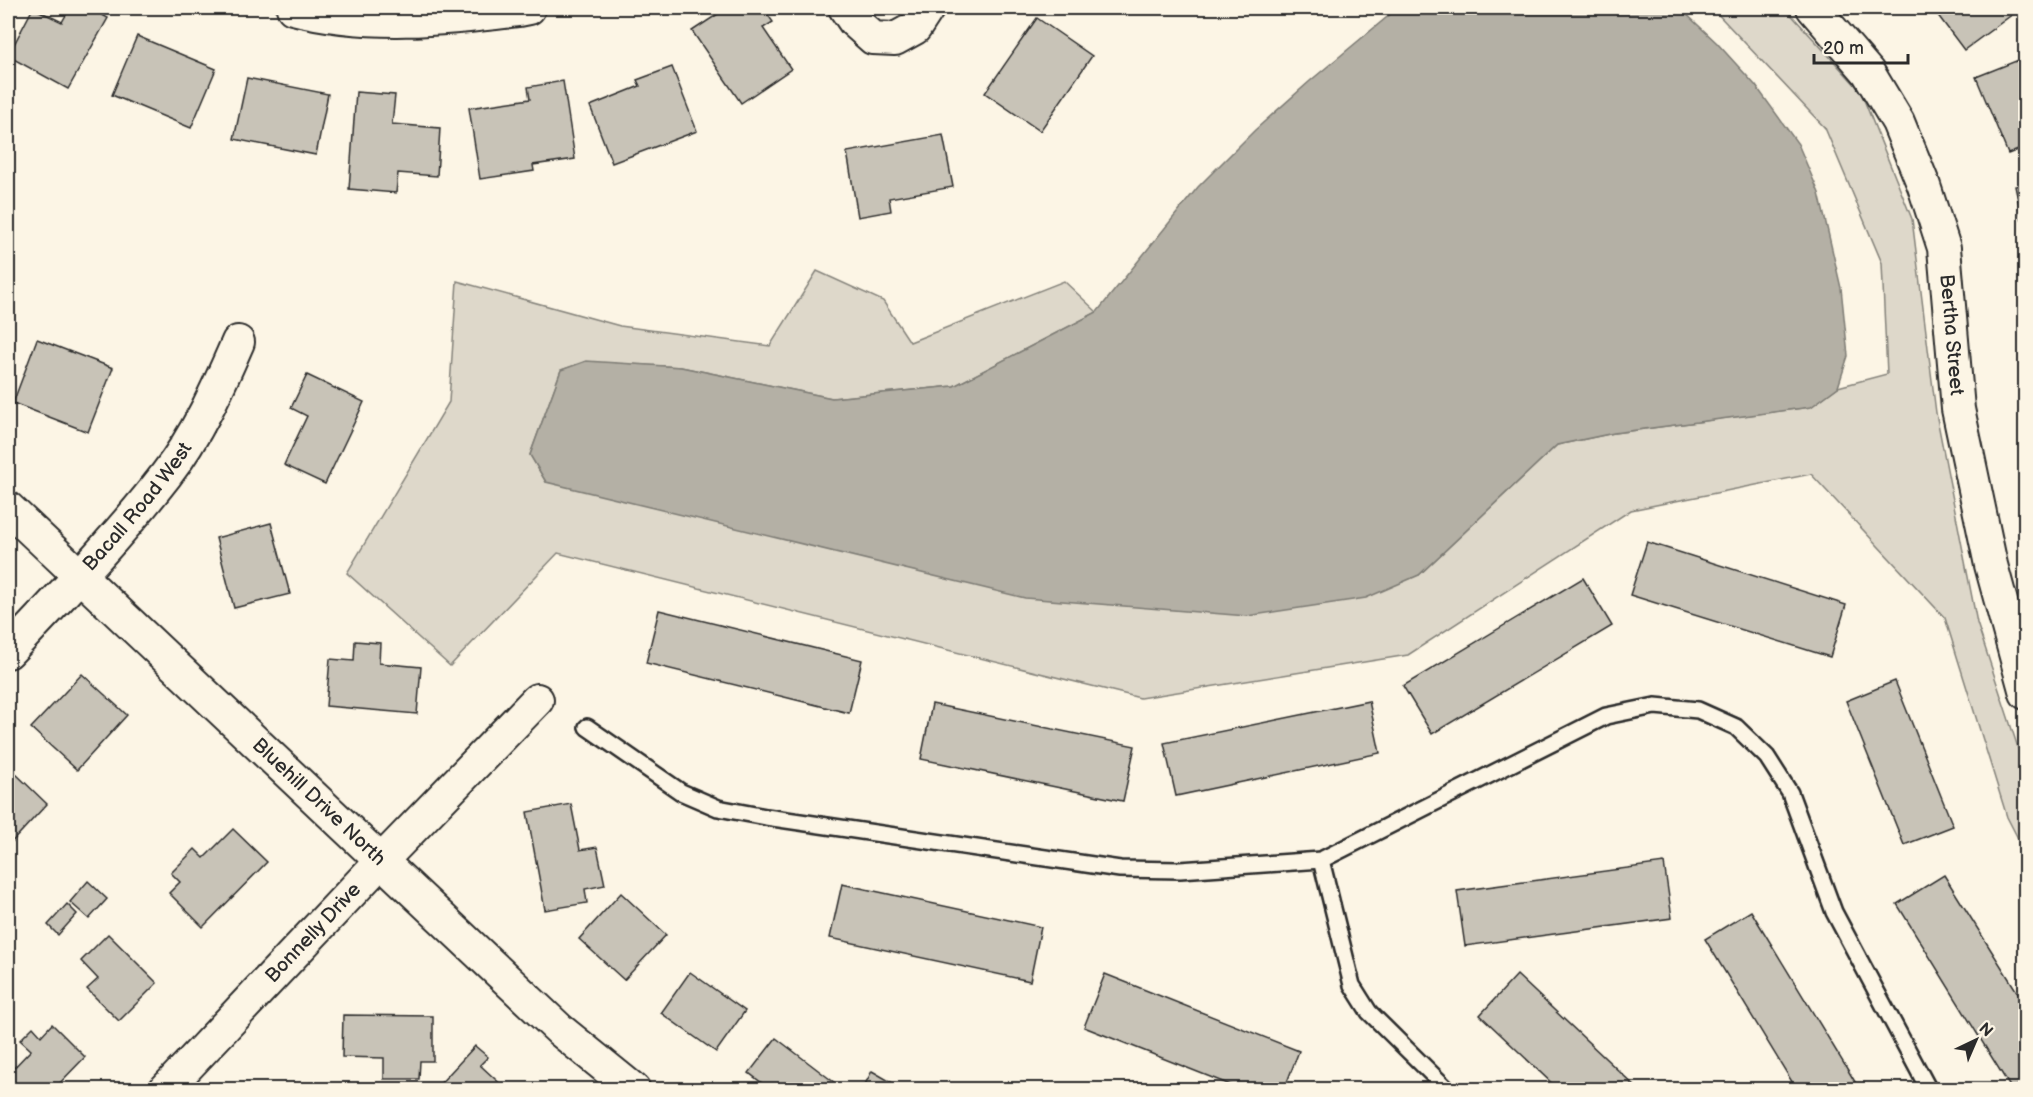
<svg xmlns="http://www.w3.org/2000/svg" width="2033" height="1097" viewBox="0 0 2033 1097" font-family="'Balsamiq Sans',sans-serif">
<style>
.green{fill:#ded8ca;stroke:#84827a;stroke-width:1.5}
.water{fill:#b4b0a5;stroke:#7d7b74;stroke-width:1.5}
.building{fill:#c8c3b7;stroke:#2b2b2b;stroke-width:1.5}
.lines{fill:none;stroke-linecap:round;stroke-linejoin:round}
.service-casing{stroke:#2b2b2b;stroke-width:20}
.minor-casing{stroke:#2b2b2b;stroke-width:36}
.service{stroke:#fcf5e5;stroke-width:15}
.minor{stroke:#fcf5e5;stroke-width:32}
.labels{text-anchor:middle;dominant-baseline:central;stroke-width:4.5;stroke-linejoin:round;paint-order:stroke}
.street-label{font-size:20px;fill:#2b2b2b;stroke:#fcf5e5}
</style>
<rect width="100%" height="100%" fill="#fcf5e5"/>
<filter id="ink" filterUnits="userSpaceOnUse"><feTurbulence type="fractalNoise" baseFrequency=".0167" numOctaves="2"/><feDisplacementMap in="SourceGraphic" scale="12" xChannelSelector="R" yChannelSelector="G"/><feConvolveMatrix kernelMatrix="1 2 1 2 8 2 1 2 1" color-interpolation-filters="sRGB"/></filter>
<g filter="url(#ink)">
<!-- green -->
<polygon class="green" points="1712,8 1785,8 1860,90 1912,219 1936,413 1977,623 2025,769 2025,852 2007,817 1945,618 1811,474 1631,510 1408,655 1140,698 558,553 450,666 347,573 449,402 457,281 620,326 770,346 817,271 883,301 910,342 1064,281 1097,312 954,386 832,398 681,367 586,362 561,370 530,455 546,482 1419,575 1557,445 1614,433 1810,407 1838,387 1887,374 1882,263 1825,128"/>
<!-- water -->
<polygon class="water" points="1398,8 1680,8 1717,43 1756,86 1798,144 1819,193 1841,288 1848,356 1838,387 1811,407 1614,433 1557,445 1419,575 1366,598 1247,616 1025,598 546,482 530,455 561,370 586,361 681,367 832,398 954,386 1097,312 1198,187 1255,130 1310,81"/>
<!-- building -->
<g class="building">
<polygon points="33,8 62,22 70,8 89,8 108,18 68,89 8,56"/>
<polygon points="727,8 763,8 773,22 763,28 791,69 741,103 692,31"/>
<polygon points="1939,8 2021,8 1964,50 1934,10"/>
<polygon points="1037,18 1092,56 1040,131 985,93"/>
<polygon points="137,36 216,69 191,128 112,95"/>
<polygon points="2026,57 2026,147 2008,154 1976,77"/>
<polygon points="672,67 697,131 612,163 590,106 640,86 637,80"/>
<polygon points="247,78 328,94 316,155 234,139"/>
<polygon points="563,81 575,159 533,165 534,171 480,179 469,108 530,99 528,87"/>
<polygon points="356,92 395,95 392,124 440,128 437,176 398,173 396,193 349,189"/>
<polygon points="943,135 953,187 889,198 891,211 858,217 847,152"/>
<polygon points="2026,184 2026,218 2022,219 2015,186"/>
<polygon points="37,339 113,368 88,432 13,403"/>
<polygon points="307,375 364,402 325,484 284,465 307,416 291,408"/>
<polygon points="271,523 290,594 234,608 216,538"/>
<polygon points="1647,542 1846,605 1830,657 1630,595"/>
<polygon points="1583,578 1612,626 1432,734 1403,686"/>
<polygon points="659,610 862,660 849,713 646,663"/>
<polygon points="355,641 380,643 379,663 421,667 417,714 326,706 330,659 354,661"/>
<polygon points="82,674 127,715 77,770 31,728"/>
<polygon points="1895,681 1953,826 1904,845 1846,701"/>
<polygon points="1369,701 1380,753 1176,796 1164,743"/>
<polygon points="932,704 1135,746 1123,801 921,759"/>
<polygon points="15,773 47,804 8,846 8,780"/>
<polygon points="571,804 580,850 597,847 605,885 585,889 587,903 545,910 527,812"/>
<polygon points="233,829 267,862 203,927 169,893 180,882 171,873 195,849 204,858"/>
<polygon points="1664,863 1672,918 1465,946 1457,891"/>
<polygon points="1944,875 2026,1006 2026,1090 2012,1090 1897,904"/>
<polygon points="88,881 107,899 89,919 70,902"/>
<polygon points="842,884 1041,927 1030,981 830,938"/>
<polygon points="621,893 666,935 624,980 579,939"/>
<polygon points="67,904 77,914 58,935 48,925"/>
<polygon points="1751,911 1860,1090 1797,1090 1705,939"/>
<polygon points="108,934 157,983 119,1021 87,989 98,979 81,961"/>
<polygon points="690,972 745,1011 716,1052 661,1013"/>
<polygon points="1105,974 1299,1051 1284,1090 1243,1090 1084,1027"/>
<polygon points="1517,975 1639,1090 1559,1090 1480,1015"/>
<polygon points="343,1015 433,1016 433,1061 420,1061 419,1079 384,1079 384,1058 342,1057"/>
<polygon points="52,1024 85,1057 53,1090 11,1090 8,1086 8,1074 31,1050 20,1040 33,1027 41,1036"/>
<polygon points="776,1038 843,1089 843,1090 771,1090 749,1073"/>
<polygon points="475,1046 488,1057 480,1065 507,1090 440,1090 437,1087"/>
<polygon points="872,1071 905,1090 862,1090"/>
</g>
<g class="lines">
<!-- service casing -->
<g class="service-casing">
<g id="service">
<polyline points="587,727 681,792 718,808 766,817 1120,869 1180,870 1321,860"/>
<polyline points="1448,1090 1369,1012 1352,985 1321,860 1606,716 1655,706 1698,710 1736,727 1767,757 1790,793 1834,912 1929,1090"/>
</g>
</g>
<!-- minor casing -->
<g class="minor-casing">
<g id="minor">
<path d="M 293,8 C 367,27 444,20 519,10 L 529,8"/>
<polyline points="845,8 854,21 873,38 895,39 915,28 928,8"/>
<path id="s1" d="M 1813,8 L 1868,72 L 1898,122 L 1924,186 L 1944,248 L 1958,409 L 1991,565 L 2026,693"/>
<path id="s2" d="M 8,508 L 560,1030 L 634,1090"/>
<path id="s3" d="M 8,652 C 62,595 118,537 166,475 C 197,435 218,388 238,342"/>
<path id="s4" d="M 165,1090 L 381,861 L 537,700"/>
</g>
</g>
<!-- service -->
<use href="#service" class="service"/>
<!-- minor -->
<use href="#minor" class="minor"/>
</g>
</g>
<g class="labels">
<!-- street labels -->
<g class="street-label">
<text stroke="none"><textPath href="#s1" startOffset="364">Bertha Street</textPath></text>
<text stroke="none"><textPath href="#s3" startOffset="195">Bacall Road West</textPath></text>
<text stroke="none"><textPath href="#s2" startOffset="428">Bluehill Drive North</textPath></text>
<text stroke="none"><textPath href="#s4" startOffset="216">Bonnelly Drive</textPath></text>
</g>
</g>
<!-- margin -->
<rect width="2033" height="1097" fill="none" stroke="#fcf5e5" stroke-width="30"/>
<rect x="15" y="15" width="2003" height="1067" fill="none" stroke="#2b2b2b" stroke-width="2" filter="url(#ink)"/>
<!-- north arrow -->
<g transform="translate(1976 1040) rotate(44)" stroke="#fcf5e5" stroke-width="4.5" paint-order="stroke">
<path d="M0-4.5L10 22L0 15L-10 22Z" fill="#2b2b2b"/>
<text y="-9" font-size="16" font-weight="bold" text-anchor="middle" fill="#2b2b2b">N</text>
</g>
<!-- scale -->
<path d="M1814 54v9h94v-9" fill="none" stroke="#2b2b2b" stroke-width="3"/>
<text x="1823" y="54" font-size="18" fill="#2b2b2b" stroke="#fcf5e5" stroke-width="4.5" paint-order="stroke">20 m</text>
</svg>
